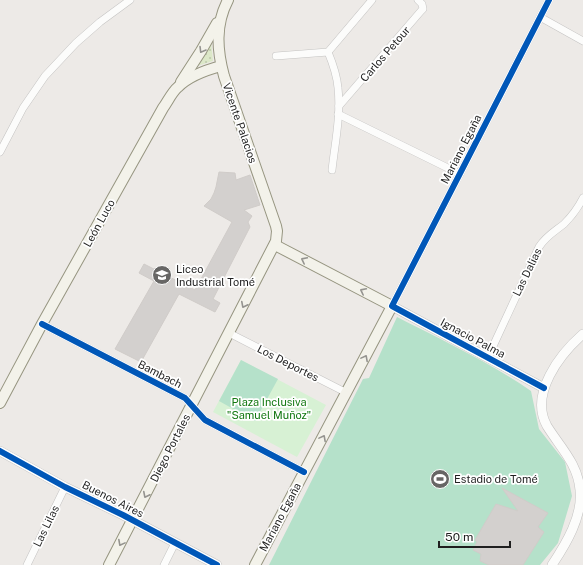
<svg xmlns="http://www.w3.org/2000/svg" width="583" height="565" viewBox="0 0 583 565" font-family="'Public Sans',sans-serif">
<style>
.park{fill:#d7f1d4}
.garden{fill:url(#garden-dots)}
.pitch{fill:#b5e1ca}
.building{fill:#d3d0ce;stroke:#d0ccc9}
.lines{fill:none;stroke-linecap:round;stroke-linejoin:round}
.minor-casing{stroke:#c4c3c2;stroke-width:8}
.tertiary-casing{stroke:#c4c3c2;stroke-width:10}
.secondary-casing{stroke:#969580;stroke-width:12}
.minor{stroke:#fcfcfb;stroke-width:7}
.tertiary{stroke:#fcfcfb;stroke-width:9}
.secondary{stroke:#f3f2ea;stroke-width:10}
.cycleway-casing{stroke:#fff;stroke-width:8}
.cycleway{stroke:#0057b8;stroke-width:6}
.oneway{stroke:#94938f}
.labels{text-anchor:middle;dominant-baseline:central;stroke-width:3.5;stroke-linejoin:round;paint-order:stroke}
.street-label{font-size:11px;fill:#1f1f1f;stroke:#fff}
.poi-label{font-size:11px;fill:#1f1f1f;stroke:#fff;text-anchor:start}
.park-label{font-size:11px;fill:#127811;stroke:#fff}
</style>
<defs>
<pattern id="garden-dots" width="8" height="8" patternUnits="userSpaceOnUse"><rect width="8" height="8" fill="#dce8c8"/><path d="M2 2h.1M6 6h.1" fill="none" stroke="#bcc7ab" stroke-width="1.8" stroke-linecap="round"/></pattern>
</defs>
<rect width="100%" height="100%" fill="#edeae7"/>
<!-- park -->
<polygon class="park" points="241,360 326,405 297,457 213,412"/>
<!-- garden -->
<polygon class="garden" points="211,40 213,61 194,67"/>
<!-- pitch -->
<g class="pitch">
<path d="M 397,317 C 442,340 489,362 531,391 L 539,429 L 565,462 L 572,496 L 558,543 L 540,565 L 269,565 L 363,379 L 369,378 Z"/>
<polygon points="241,360 278,379 255,421 219,401"/>
</g>
<!-- building -->
<g class="building">
<polygon points="219,172 235,173 236,180 250,175 260,205 244,210 252,216 248,222 250,227 213,299 220,303 215,312 179,294 141,362 115,349 154,281 139,273 144,264 195,290 232,222 204,206 211,199 214,193 216,187"/>
<polygon points="502,488 548,513 538,527 544,532 523,565 489,565 480,561 481,554 473,550 477,542 475,540 496,504 518,511"/>
</g>
<g class="lines">
<!-- minor casing -->
<g class="minor-casing">
<g id="minor">
<polyline points="540,17 583,41"/>
<path d="M 328,52 C 333,64 337,76 338,88 C 341,115 335,143 332,170"/>
<polyline points="276,56 328,52 372,0"/>
<polyline points="339,106 421,11 423,9 422,4 418,0"/>
<polyline points="338,114 460,174"/>
<polyline points="0,152 23,108 45,76 76,43 100,22 130,0"/>
<polyline points="392,306 549,0"/>
<polyline points="42,324 185,398 205,420 304,472"/>
<polyline points="229,333 347,393"/>
<path d="M 488,357 L 539,247 C 546,236 554,232 564,224 C 572,216 578,208 583,198"/>
<polyline points="27,565 65,487"/>
<polyline points="164,565 175,543"/>
</g>
</g>
<!-- tertiary casing -->
<g class="tertiary-casing">
<g id="tertiary">
<polyline points="392,306 544,388"/>
<polyline points="0,451 65,487 123,515 217,565"/>
<path d="M 552,565 C 566,544 583,516 580,490 C 578,464 560,447 547,426 C 529,394 560,354 583,334"/>
</g>
</g>
<!-- secondary casing -->
<g class="secondary-casing">
<g id="secondary">
<polyline points="181,82 201,51 217,23"/>
<path d="M 0,403 L 42,324 L 163,108 C 168,101 172,92 178,87 C 189,76 206,70 221,66"/>
<path d="M 109,565 L 276,241 L 277,231 L 276,226 L 224,76 C 217,50 215,25 228,0"/>
<polyline points="255,565 392,306 275,245"/>
</g>
</g>
<!-- minor -->
<use href="#minor" class="minor"/>
<!-- tertiary -->
<use href="#tertiary" class="tertiary"/>
<!-- secondary -->
<use href="#secondary" class="secondary"/>
<!-- cycleway casing -->
<g class="cycleway-casing">
<g id="cycleway">
<polyline points="42,324 185,398 205,420 304,472"/>
<polyline points="544,388 392,306 549,0"/>
<polyline points="0,451 65,487 123,515 217,565"/>
</g>
</g>
<!-- cycleway -->
<use href="#cycleway" class="cycleway"/>
</g>
<!-- one-way arrows -->
<defs><path id="oneway-chevron" d="M-2-3.5L2.5 0L-2 3.5" fill="none" stroke-width="1.6" stroke-linecap="round" stroke-linejoin="round"/></defs>
<g class="oneway">
<use href="#oneway-chevron" transform="translate(202 50) rotate(121)"/>
<use href="#oneway-chevron" transform="translate(304 260) rotate(-153)"/>
<use href="#oneway-chevron" transform="translate(363 291) rotate(-153)"/>
<use href="#oneway-chevron" transform="translate(244 305) rotate(117)"/>
<use href="#oneway-chevron" transform="translate(365 358) rotate(-62)"/>
<use href="#oneway-chevron" transform="translate(323 438) rotate(-62)"/>
<use href="#oneway-chevron" transform="translate(146 495) rotate(117)"/>
<use href="#oneway-chevron" transform="translate(121 543) rotate(118)"/>
</g>
<!-- icons -->
<defs>
<g id="school-disc" transform="scale(1)"><circle r="9.5" fill="#676665" stroke="#fff"/><path d="M0-5L7-2L0 1L-7-2ZM-4 1L0 2.5L4 1V4Q0 6-4 4Z" fill="#fff"/></g>
<g id="stadium-disc" transform="scale(1)"><circle r="9.5" fill="#676665" stroke="#fff"/><path d="M0-5a6.5 5 0 1 0 0 10a6.5 5 0 1 0 0-10ZM-3.5-1.8h7v3.6h-7Z" fill="#fff"/></g>
</defs>
<g fill-rule="evenodd">
<use href="#school-disc" x="162" y="275"/>
<use href="#stadium-disc" x="440" y="479"/>
</g>
<g class="labels">
<!-- street labels -->
<g class="street-label">
<text transform="translate(385 54) rotate(-49)">Carlos Petour</text>
<text transform="translate(240 123) rotate(71)">Vicente Palacios</text>
<text transform="translate(461 149) rotate(-63)">Mariano Egaña</text>
<text transform="translate(99 223) rotate(-61)">León Luco</text>
<text transform="translate(527 272) rotate(-64)">Las Dalias</text>
<text transform="translate(473 338) rotate(28)">Ignacio Palma</text>
<text transform="translate(288 363) rotate(27)">Los Deportes</text>
<text transform="translate(160 374) rotate(27)">Bambach</text>
<text transform="translate(170 448) rotate(-63)">Diego Portales</text>
<text transform="translate(113 499) rotate(27)">Buenos Aires</text>
<text transform="translate(280 517) rotate(-62)">Mariano Egaña</text>
<text transform="translate(46 526) rotate(-64)">Las Lilas</text>
</g>
<!-- poi labels -->
<g class="poi-label">
<text x="176" y="269">Liceo<tspan x="176" dy="13">Industrial Tomé</tspan></text>
<text x="454" y="479">Estadio de Tomé</text>
</g>
<!-- park labels -->
<g class="park-label">
<text x="269" y="402">Plaza Inclusiva<tspan x="269" dy="13">"Samuel Muñoz"</tspan></text>
</g>
</g>
<!-- scale -->
<path d="M439 541v6h71v-6" fill="none" stroke="#1f1f1f" stroke-width="2"/>
<text x="445" y="541" font-size="12" fill="#1f1f1f" stroke="#ffffff" stroke-width="3" paint-order="stroke">50 m</text>
</svg>
